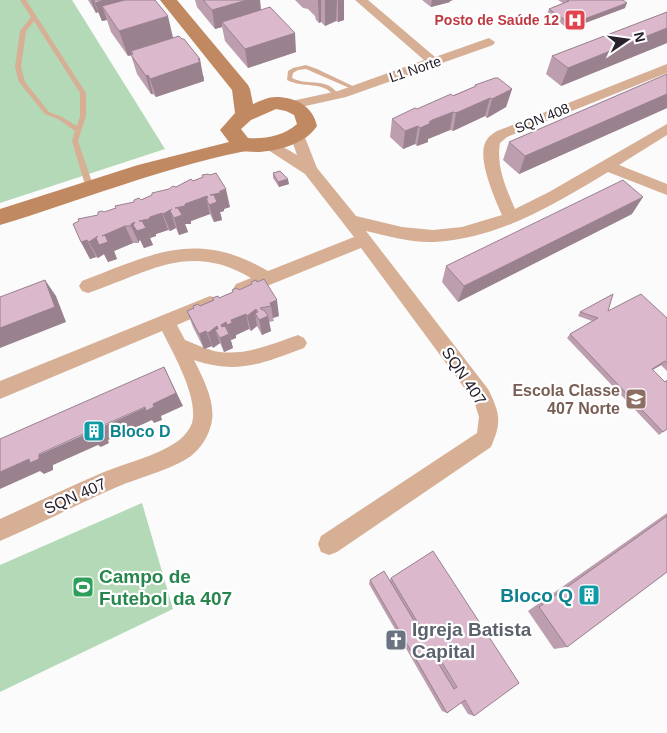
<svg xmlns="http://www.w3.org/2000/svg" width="667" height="733" viewBox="0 0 667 733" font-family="Helvetica,sans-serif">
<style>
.green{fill:#b3d9b7}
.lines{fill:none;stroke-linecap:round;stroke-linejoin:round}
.lane{fill:#d6af95;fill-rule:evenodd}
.street{fill:#d6af95;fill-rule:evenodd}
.secondary{fill:#c18962;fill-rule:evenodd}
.wall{fill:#bc9eaf}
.shaded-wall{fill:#99818e}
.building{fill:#dbb8cb;stroke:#99818e;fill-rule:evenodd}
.labels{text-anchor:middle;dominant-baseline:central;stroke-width:4.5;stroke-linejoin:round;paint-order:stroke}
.far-health-label{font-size:14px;font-weight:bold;fill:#be3a42;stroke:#fff;text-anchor:end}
.far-street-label{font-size:14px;fill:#28212d;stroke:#fff}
.street-label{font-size:16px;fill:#28212d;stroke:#fff}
.education-label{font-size:16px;font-weight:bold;fill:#785e54;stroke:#fff;text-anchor:end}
.culture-label{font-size:16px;font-weight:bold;fill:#0d838f;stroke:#fff;text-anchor:start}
.near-leisure-label{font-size:19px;font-weight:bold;fill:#27864d;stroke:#fff;text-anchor:start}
.near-culture-label{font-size:19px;font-weight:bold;fill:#0d838f;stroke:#fff;text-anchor:end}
.near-worship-label{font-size:19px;font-weight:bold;fill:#5b616d;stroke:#fff;text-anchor:start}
</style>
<rect width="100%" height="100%" fill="#fbfbfb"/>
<!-- green -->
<g class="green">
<polygon points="0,0 72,0 165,149 0,203"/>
<polygon points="142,503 173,609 0,692 0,565"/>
</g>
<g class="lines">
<!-- lane -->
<g class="lane">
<path d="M 20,0 L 26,0 L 86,93 L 86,116 L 78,141 L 94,188 L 93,190 L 90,191 L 86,188 L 72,141 L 75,131 L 58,119 L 45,114 L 19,82 L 15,67 L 20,31 L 31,17 ZM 34,21 L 80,93 L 80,116 L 77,126 L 62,117 L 49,112 L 25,82 L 21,67 L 26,31 Z"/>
<path d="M 306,65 L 317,69 L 359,89 L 354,90 L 306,69 L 298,70 L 293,73 L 292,78 C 310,87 326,76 339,95 L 338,96 L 334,96 C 322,80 304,89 287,80 L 288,71 L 293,68 Z"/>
</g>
<!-- street -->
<g class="street">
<polygon points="355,0 368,0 435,57 489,38 495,42 493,45 346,97 292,109 287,108 285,105 287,102 338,91 424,60"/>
<path d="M 667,64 L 667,73 L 507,137 L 500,143 C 496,166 506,188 515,209 L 549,192 L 667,124 L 667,135 L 619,165 L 667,184 L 667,195 L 608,172 C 555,204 498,239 434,242 C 411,243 388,236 366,231 L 488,389 C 500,413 502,422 491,447 L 337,552 L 329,555 L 321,552 L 318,544 L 321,536 L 477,433 L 479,417 L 474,401 L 361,248 L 242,296 L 236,294 L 233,289 L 236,284 L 251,278 C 189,241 148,273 88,293 L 82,291 L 79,286 L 82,281 C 153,254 196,229 268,271 L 354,237 L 305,174 L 265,148 L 263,145 L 265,142 L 275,142 L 297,155 L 290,135 L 292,132 L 302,132 L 304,135 L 317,168 L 356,216 L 402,227 L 433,230 L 462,227 L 502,215 C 495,198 474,154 488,138 C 490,135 494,133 497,131 Z"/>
<path d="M 210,296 L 216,298 L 219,303 L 216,308 L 177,325 L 185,340 C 195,344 204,348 214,351 C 243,357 272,344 298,335 L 304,338 L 307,343 L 304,348 C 263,363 238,375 194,360 C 203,378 217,404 211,425 C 208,437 201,448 191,456 C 171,470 140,477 117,487 C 78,504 40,524 0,541 L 0,519 C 35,503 69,487 104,472 C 126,463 156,456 175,443 C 182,439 189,431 192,423 C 199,398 173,353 162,331 L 0,399 L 0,381 Z"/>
</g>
<!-- secondary -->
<path class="secondary" d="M 160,0 L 177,0 L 248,85 L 250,89 L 253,104 C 260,101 268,97 276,97 C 295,97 313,106 317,126 C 305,144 280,150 260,152 C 253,152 247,151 241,152 C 158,169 80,201 0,225 L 0,209 L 138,165 L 229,142 L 220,130 L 235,113 L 232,90 ZM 276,109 L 286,111 L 294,115 L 297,124 C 283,136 266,139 248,138 L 241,129 L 251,120 Z"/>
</g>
<!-- wall -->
<g class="wall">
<polygon points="88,0 155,0 173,38 204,77 204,81 156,97 153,94 151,94 137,74 131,55 128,56 111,32 107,20 102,21 98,12 96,13"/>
<polygon points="195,0 260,0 261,10 296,52 248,68 225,41 222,27 215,29 197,7"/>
<polygon points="295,0 344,0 344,20 338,22 336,21 325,26 321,22 319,23 316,20 315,16 308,9 303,8"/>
<polygon points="422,0 453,0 450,1 450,2 431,7"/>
<polygon points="558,0 623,0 625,8 569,29 547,14 549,9 563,3"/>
<polygon points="667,12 667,43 561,86 546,74 552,56"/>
<polygon points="667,74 667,108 519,174 503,160 509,142"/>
<polygon points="475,85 512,89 506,107 487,118 485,116 453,131 450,130 428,139 428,142 417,146 415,144 403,149 390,137 392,119 474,87"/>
<polygon points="273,173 289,184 279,187 273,178"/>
<polygon points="202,175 230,207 224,209 224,211 220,212 222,220 214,222 210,214 191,221 191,224 185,224 188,232 179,235 176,228 170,231 168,230 156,234 156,236 150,238 153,245 144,248 140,240 139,241 139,243 133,243 114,251 117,259 108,262 104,254 98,258 96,257 90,259 81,242 98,215 203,177"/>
<polygon points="632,214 458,302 442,282 446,266"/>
<polygon points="256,280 279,316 273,318 274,321 269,322 271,331 262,335 257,326 251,331 249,329 236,335 236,338 231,340 230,338 233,348 224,352 220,343 213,348 212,346 204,349 193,327 187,311 213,300 212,298 219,298 233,292 232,290 239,290 251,285 251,282"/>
<polygon points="608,311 667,318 667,371 661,365 653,370 665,382 667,380 667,429 659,435 567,338 570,334 592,321 578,316 580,312"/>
<polygon points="667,513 667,572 567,647 554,649 528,611"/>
<polygon points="391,578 474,716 468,714 461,703 447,713 442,711 369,584 370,580 390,580"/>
</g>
<!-- shaded-wall -->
<g class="shaded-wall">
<polygon points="91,0 93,0 98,12 96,13"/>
<polygon points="104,0 148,0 102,6 107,20 102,21 95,3"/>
<polygon points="247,0 260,0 261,15 222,22 222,27 215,29 212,10"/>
<polygon points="318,0 321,0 321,22 319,23"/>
<polygon points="325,0 337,0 336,21 325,26"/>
<polygon points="338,0 344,0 344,20 338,22"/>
<polygon points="432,0 453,0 450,1 450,2 431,7"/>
<polygon points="627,3 625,8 569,29 571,24"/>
<polygon points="168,16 174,42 131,51 132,55 128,56 119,31"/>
<polygon points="667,28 667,43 561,86 568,68"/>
<polygon points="295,33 296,52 248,68 245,49"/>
<polygon points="200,59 204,81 156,97 150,79"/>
<polygon points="148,75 153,94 151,94 146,76"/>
<polygon points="512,89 506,107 487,118 492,99"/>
<polygon points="667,94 667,108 519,174 525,156"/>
<polygon points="490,98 485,116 453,131 456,113"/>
<polygon points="453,112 450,130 428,139 428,142 417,146 420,128 429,122"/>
<polygon points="418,126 415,144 403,149 405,131"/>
<polygon points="288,179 289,184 279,187 278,182"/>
<polygon points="226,189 230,207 224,209 224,211 220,212 222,220 214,222 209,205 210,195"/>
<polygon points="207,196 209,204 206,198 210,214 191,221 191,224 185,224 188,232 179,235 174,218 170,211 176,228 170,231 163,214 172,209"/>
<polygon points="643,197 632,214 458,302 464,286"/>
<polygon points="162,213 168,230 156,234 156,236 150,238 153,245 144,248 133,225 140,240 139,241 139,243 131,226 131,224"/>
<polygon points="125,226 133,243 114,251 117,259 108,262 104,254 98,258 89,242 98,236 102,236"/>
<polygon points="87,240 96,257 90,259 81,242"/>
<polygon points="45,280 56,296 66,322 0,348 0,328"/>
<polygon points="277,300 279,316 273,318 271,306 270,303"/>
<polygon points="256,309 258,320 255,313 257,326 251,331 247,316"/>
<polygon points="246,314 249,329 236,335 236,338 231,340 227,325 231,320"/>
<polygon points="268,316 271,331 262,335 259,320"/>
<polygon points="226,322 233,348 224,352 220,338 215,330 220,343 213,348 208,333 217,326 221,337 221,325"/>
<polygon points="206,331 212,346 204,349 199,334"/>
<polygon points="665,361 661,365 648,372 652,369"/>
<polygon points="164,367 183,406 161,416 162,420 154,423 152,420 108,440 109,443 101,447 98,445 53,465 53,470 44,474 40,471 0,489 0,472 153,404"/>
</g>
<!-- building -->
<g class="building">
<polygon points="94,0 104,0 95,3"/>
<polygon points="125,0 155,0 168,16 119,31 102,6"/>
<polygon points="203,0 247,0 212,10"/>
<polygon points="567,0 623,0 627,3 571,24 549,9 569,1"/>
<polygon points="270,7 295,33 245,49 222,22"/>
<polygon points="667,12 667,28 568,68 552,56"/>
<polygon points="179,36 182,39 184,39 200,59 198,59 200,62 150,79 148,75 146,76 131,55 133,54 131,51"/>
<polygon points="667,74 667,94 525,156 509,142"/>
<polygon points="495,78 498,78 512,89 492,99 490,98 456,113 453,112 432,120 429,122 431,123 420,128 418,126 405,131 392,119 415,108 417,109 451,94 453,96 476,86 475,85"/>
<polygon points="280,171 288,179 278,182 273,173"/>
<polygon points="216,173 226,189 220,191 220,193 210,195 214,195 217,202 209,205 206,198 208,198 207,196 185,204 185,206 175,208 178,208 182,215 174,218 170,211 172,209 163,214 162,213 150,217 149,219 139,221 142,221 146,228 137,231 133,225 135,222 131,224 131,226 125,226 102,236 105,235 108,242 99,245 96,238 98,236 89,242 87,240 81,242 73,224 79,221 78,219 98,215 98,212 102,211 104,212 116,208 115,206 134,202 134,200 139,198 141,200 152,195 152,193 169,189 173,186 176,187 191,179 193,181 203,177 202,175 208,174 210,175"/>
<polygon points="623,180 643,197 464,286 446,266"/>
<polygon points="264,279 277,300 270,303 271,306 260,308 262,310 264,310 268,316 259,320 255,313 258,312 256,309 247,316 246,314 231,320 232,323 227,325 226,322 221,325 222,327 225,326 229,334 220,338 215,330 218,329 217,326 208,333 206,331 199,334 187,311 194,308 193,306 198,304 200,306 214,300 212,298 218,296 219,298 233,292 232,290 237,288 239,290 252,284 251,282 256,280 257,282"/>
<polygon points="45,280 55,307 0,328 0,297"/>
<polygon points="613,294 608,311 641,294 667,318 667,363 665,361 652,369 665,382 667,380 667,429 663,432 570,334 598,318 580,312"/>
<polygon points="164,367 176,393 153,404 154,407 146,411 145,407 97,428 98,432 89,436 88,432 39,454 39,459 30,463 29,459 0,472 0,439"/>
<polygon points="667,516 667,572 567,647 539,607"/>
<path d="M 433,551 L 519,683 L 474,716 L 465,700 L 447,713 L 370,580 L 384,571 L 422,634 L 424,633 L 391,578 ZM 432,646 L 457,687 L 454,689 L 429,648 Z"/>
</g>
<!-- icons -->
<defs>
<g id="hospital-square" transform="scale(1.125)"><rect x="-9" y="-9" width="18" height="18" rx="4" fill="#e0444e" stroke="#fff"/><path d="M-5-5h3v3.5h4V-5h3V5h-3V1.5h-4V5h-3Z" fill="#fff"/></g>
<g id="school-square" transform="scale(1.125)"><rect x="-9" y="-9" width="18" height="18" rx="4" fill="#8d6e63" stroke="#fff"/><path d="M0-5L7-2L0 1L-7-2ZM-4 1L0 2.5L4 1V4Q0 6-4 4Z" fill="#fff"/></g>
<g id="building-square" transform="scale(1.125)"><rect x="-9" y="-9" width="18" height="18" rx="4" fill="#0f9aa8" stroke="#fff"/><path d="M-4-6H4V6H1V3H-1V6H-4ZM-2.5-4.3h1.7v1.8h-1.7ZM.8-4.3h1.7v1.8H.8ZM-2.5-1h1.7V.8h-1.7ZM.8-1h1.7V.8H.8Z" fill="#fff"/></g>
<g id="stadium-square" transform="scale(1.125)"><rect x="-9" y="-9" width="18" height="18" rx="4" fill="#2e9e5b" stroke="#fff"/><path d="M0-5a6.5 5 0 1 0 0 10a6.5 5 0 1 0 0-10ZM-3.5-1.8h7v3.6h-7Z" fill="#fff"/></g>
<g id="church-square" transform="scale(1.125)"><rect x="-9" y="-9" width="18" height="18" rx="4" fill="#6b7280" stroke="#fff"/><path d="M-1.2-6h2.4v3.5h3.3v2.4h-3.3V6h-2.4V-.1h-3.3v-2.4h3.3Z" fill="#fff"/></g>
</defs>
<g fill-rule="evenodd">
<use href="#hospital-square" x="575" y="20"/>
<use href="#school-square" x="636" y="399"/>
<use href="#building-square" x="94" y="431"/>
<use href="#stadium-square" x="83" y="587"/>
<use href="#building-square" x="589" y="595"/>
<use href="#church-square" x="396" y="640"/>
</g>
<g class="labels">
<!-- far-health labels -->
<g class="far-health-label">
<text x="559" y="20">Posto de Saúde 12</text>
</g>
<!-- far-street labels -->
<g class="far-street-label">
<text transform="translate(415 69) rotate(-19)">L1 Norte</text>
<text transform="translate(542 118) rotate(-22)">SQN 408</text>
</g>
<!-- street labels -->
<g class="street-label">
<text transform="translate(464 376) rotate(56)">SQN 407</text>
<text transform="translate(75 496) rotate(-24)">SQN 407</text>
</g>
<!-- education labels -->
<g class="education-label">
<text x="620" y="390">Escola Classe<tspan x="620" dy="18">407 Norte</tspan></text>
</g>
<!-- culture labels -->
<g class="culture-label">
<text x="110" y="431">Bloco D</text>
</g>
<!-- near-leisure labels -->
<g class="near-leisure-label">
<text x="99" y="576">Campo de<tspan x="99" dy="22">Futebol da 407</tspan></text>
</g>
<!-- near-culture labels -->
<g class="near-culture-label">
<text x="573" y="595">Bloco Q</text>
</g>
<!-- near-worship labels -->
<g class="near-worship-label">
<text x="412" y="629">Igreja Batista<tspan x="412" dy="22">Capital</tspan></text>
</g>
</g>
<!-- north arrow -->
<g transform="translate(627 40) rotate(77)" stroke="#ffffff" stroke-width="4" paint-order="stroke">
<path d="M0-4L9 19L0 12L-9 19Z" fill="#28212d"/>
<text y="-8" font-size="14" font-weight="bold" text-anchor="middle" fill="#28212d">N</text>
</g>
</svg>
